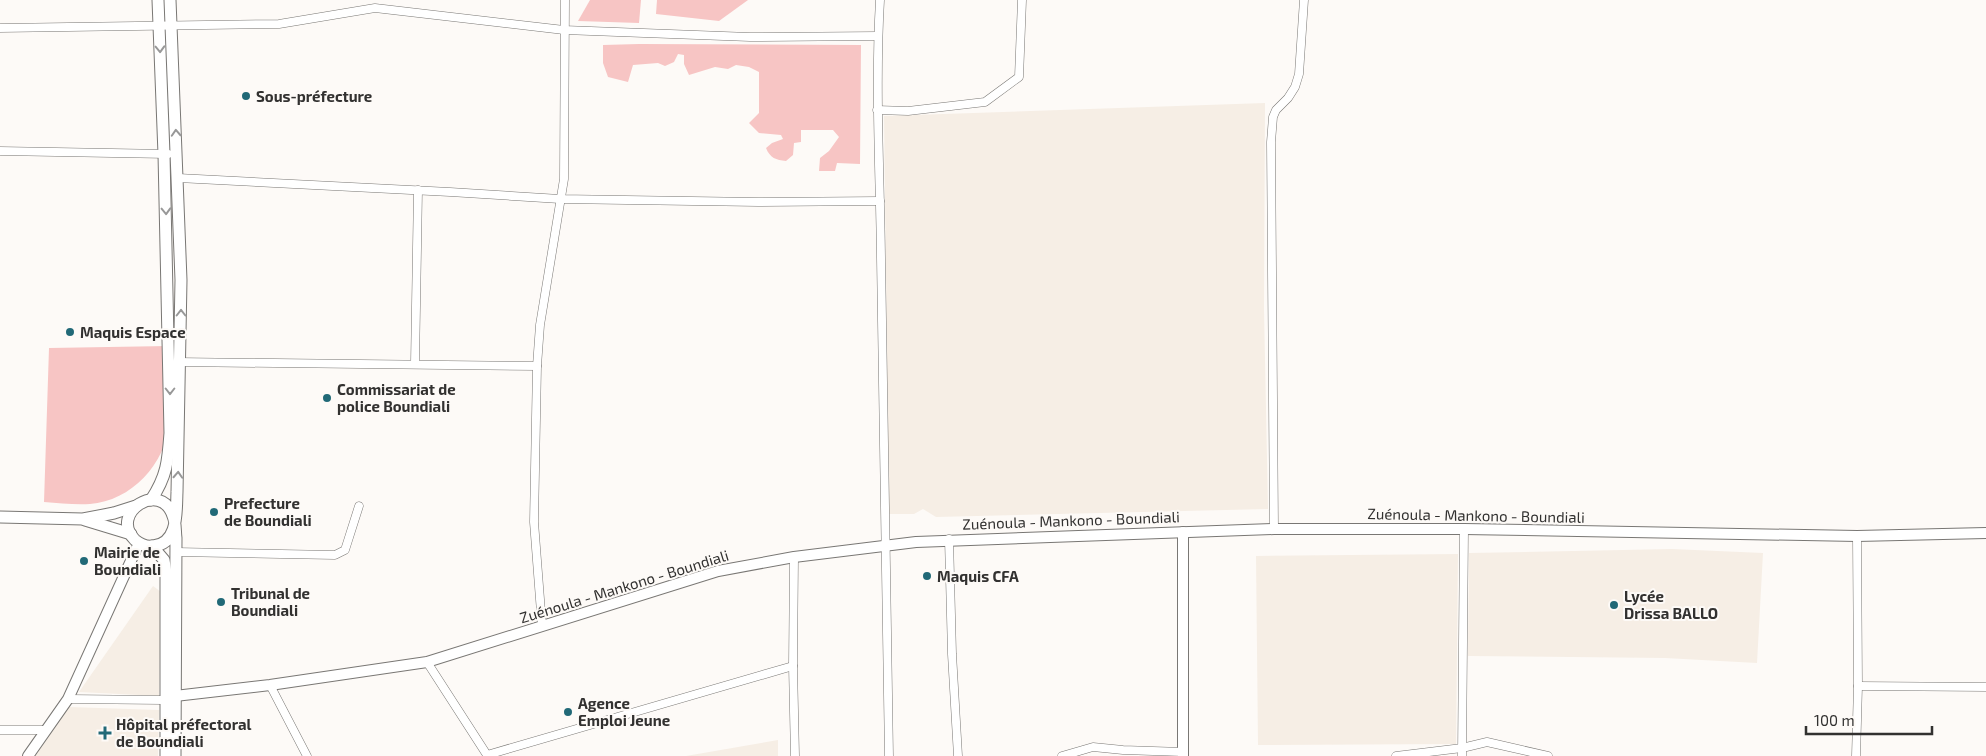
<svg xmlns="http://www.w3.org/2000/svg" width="1986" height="756" viewBox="0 0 1986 756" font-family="'Exo 2',sans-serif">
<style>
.built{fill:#f6eee5}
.green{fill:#f7c5c4}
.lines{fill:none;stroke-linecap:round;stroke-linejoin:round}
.street-casing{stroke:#797774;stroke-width:9}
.secondary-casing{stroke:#797774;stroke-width:12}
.primary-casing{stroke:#797774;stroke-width:13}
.street{stroke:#fff;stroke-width:8}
.secondary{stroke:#fff;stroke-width:10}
.primary{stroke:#fff;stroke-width:11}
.oneway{stroke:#989898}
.poi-dot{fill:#216977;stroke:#fdfaf7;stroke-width:2}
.labels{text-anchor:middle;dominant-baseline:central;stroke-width:4;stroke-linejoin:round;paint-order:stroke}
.poi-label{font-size:15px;font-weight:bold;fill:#323130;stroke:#fdfaf7;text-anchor:start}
.street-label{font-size:15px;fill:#323130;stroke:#fdfaf7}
</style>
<rect width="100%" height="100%" fill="#fdfaf7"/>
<!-- built -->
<g class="built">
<polygon points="1265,103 1264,309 1268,509 936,517 923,509 914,514 889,514 884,116"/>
<polygon points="1672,549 1763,553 1757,663 1665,658 1468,656 1469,553"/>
<polygon points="1458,554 1456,744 1258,745 1256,556"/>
<polygon points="153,586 161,592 159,696 79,692"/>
<polygon points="69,707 159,710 158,756 35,756"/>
<polygon points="778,740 778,756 686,756"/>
</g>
<!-- green -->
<g class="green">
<polygon points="590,0 641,0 639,23 578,21"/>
<polygon points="657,0 748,0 719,21 656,14"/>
<path d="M 639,44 L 861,45 L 860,164 L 837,163 L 835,171 L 819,171 L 820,158 L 829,151 L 839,137 L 833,130 L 801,130 L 801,142 L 794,143 L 793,155 L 786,161 C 776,160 770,158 766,148 L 772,143 L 783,139 L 781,135 L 759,133 L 749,123 L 759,113 L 759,72 L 749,67 L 736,65 L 728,69 L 715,67 L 689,75 L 684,64 L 684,55 L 678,54 L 674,62 L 665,66 L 658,63 L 633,65 L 628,82 L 608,77 L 603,63 L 603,45 Z"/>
<path d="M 168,346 C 168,372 171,398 169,423 C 166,464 131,501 90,504 C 75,505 59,503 44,502 L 49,348 Z"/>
</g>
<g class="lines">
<!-- street casing -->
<g class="street-casing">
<g id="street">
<path d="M 880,0 C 875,86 880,172 881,258 C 883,424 885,590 889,756"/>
<polyline points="0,28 279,24 375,8 564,30 750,37 878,36"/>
<polyline points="877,110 908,111 985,102 1019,77 1022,0"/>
<polyline points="0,151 168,154"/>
<polyline points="178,178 450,192 560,199 758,202 880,201"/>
<polyline points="177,362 537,366"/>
<polyline points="415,364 418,190"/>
<polyline points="1274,529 1271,142 1273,117 1276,110 1288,98 1295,87 1299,74 1304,0"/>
<polyline points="949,539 952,654 958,756"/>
<polyline points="176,552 335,555 345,550 359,506"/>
<polyline points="794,557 793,666 795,756"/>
<polyline points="542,625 534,522 537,366 540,325 564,179 565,0"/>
<polyline points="427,662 487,755 793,666"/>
<polyline points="270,685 307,756"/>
<polyline points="1858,686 1986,687"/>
<polyline points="68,699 162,700 170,698"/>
<polyline points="0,730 46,730"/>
<polyline points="1062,756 1093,747 1123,750 1183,752"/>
<polyline points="1396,756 1462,748 1487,742 1548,756"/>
<polyline points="1462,756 1464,529"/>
<polyline points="1856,756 1858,686 1857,536"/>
</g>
</g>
<!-- secondary casing -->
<g class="secondary-casing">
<g id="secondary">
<polyline points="175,696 270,685 427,662 718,571 794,557 916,542 1274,529 1464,529 1857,536 1986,533"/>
<polyline points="28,756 68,699 139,543"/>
<polyline points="1183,756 1183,532"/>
</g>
</g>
<!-- primary casing -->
<g class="primary-casing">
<g id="primary">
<path d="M 170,0 L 181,280 L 177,492 C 176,511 179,544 153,546 C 147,547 140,544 135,540 C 108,513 161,479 173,516 C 176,523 175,531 176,538 L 175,756"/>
<path d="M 151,500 C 167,476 168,461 170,433 L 164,154 L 158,0"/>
<polyline points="0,517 83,519 114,513 136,506"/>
<polyline points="85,520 131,534"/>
<polyline points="152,546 164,560 166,573 166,756"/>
</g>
</g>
<!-- street -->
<use href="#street" class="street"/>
<!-- secondary -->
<use href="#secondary" class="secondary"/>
<!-- primary -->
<use href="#primary" class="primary"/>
</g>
<!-- one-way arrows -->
<defs><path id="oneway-chevron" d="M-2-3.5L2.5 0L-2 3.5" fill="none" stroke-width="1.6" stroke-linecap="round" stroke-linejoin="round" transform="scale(1.25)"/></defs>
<g class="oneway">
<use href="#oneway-chevron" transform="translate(160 49) rotate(88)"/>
<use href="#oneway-chevron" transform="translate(176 133) rotate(-93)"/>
<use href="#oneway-chevron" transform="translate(166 211) rotate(88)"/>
<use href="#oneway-chevron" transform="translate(181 313) rotate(-90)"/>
<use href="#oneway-chevron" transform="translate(170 391) rotate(90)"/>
<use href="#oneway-chevron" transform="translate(178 475) rotate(-87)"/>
</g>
<!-- markers -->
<g class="poi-dot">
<circle cx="246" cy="96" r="5"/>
<circle cx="70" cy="332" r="5"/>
<circle cx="327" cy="398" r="5"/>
<circle cx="214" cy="512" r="5"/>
<circle cx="84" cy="561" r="5"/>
<circle cx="927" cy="576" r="5"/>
<circle cx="221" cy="602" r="5"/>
<circle cx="1614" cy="605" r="5"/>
<circle cx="568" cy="712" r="5"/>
<path d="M102.5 725.5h5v5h5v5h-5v5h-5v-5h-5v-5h5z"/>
</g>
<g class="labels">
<!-- poi labels -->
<g class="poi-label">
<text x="256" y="96">Sous-préfecture</text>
<text x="80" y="332">Maquis Espace</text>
<text x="337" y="389">Commissariat de<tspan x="337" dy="17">police Boundiali</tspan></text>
<text x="224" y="503">Prefecture<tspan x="224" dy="17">de Boundiali</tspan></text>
<text x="94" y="552">Mairie de<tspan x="94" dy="17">Boundiali</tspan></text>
<text x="937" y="576">Maquis CFA</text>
<text x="231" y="593">Tribunal de<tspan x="231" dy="17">Boundiali</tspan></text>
<text x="1624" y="596">Lycée<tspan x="1624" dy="17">Drissa BALLO</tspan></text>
<text x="578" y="703">Agence<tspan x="578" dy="17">Emploi Jeune</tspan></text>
<text x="116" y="724">Hôpital préfectoral<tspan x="116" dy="17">de Boundiali</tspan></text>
</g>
<!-- street labels -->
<g class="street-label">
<text transform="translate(1476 515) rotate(1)">Zuénoula - Mankono - Boundiali</text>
<text transform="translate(1071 520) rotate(-2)">Zuénoula - Mankono - Boundiali</text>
<text transform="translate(624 586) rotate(-17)">Zuénoula - Mankono - Boundiali</text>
</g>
</g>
<!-- scale -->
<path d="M1806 726v8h126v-8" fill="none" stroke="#323130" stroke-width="2.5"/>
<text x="1814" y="726" font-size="15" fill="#323130" stroke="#fdfaf7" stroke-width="4" paint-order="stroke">100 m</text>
</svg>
